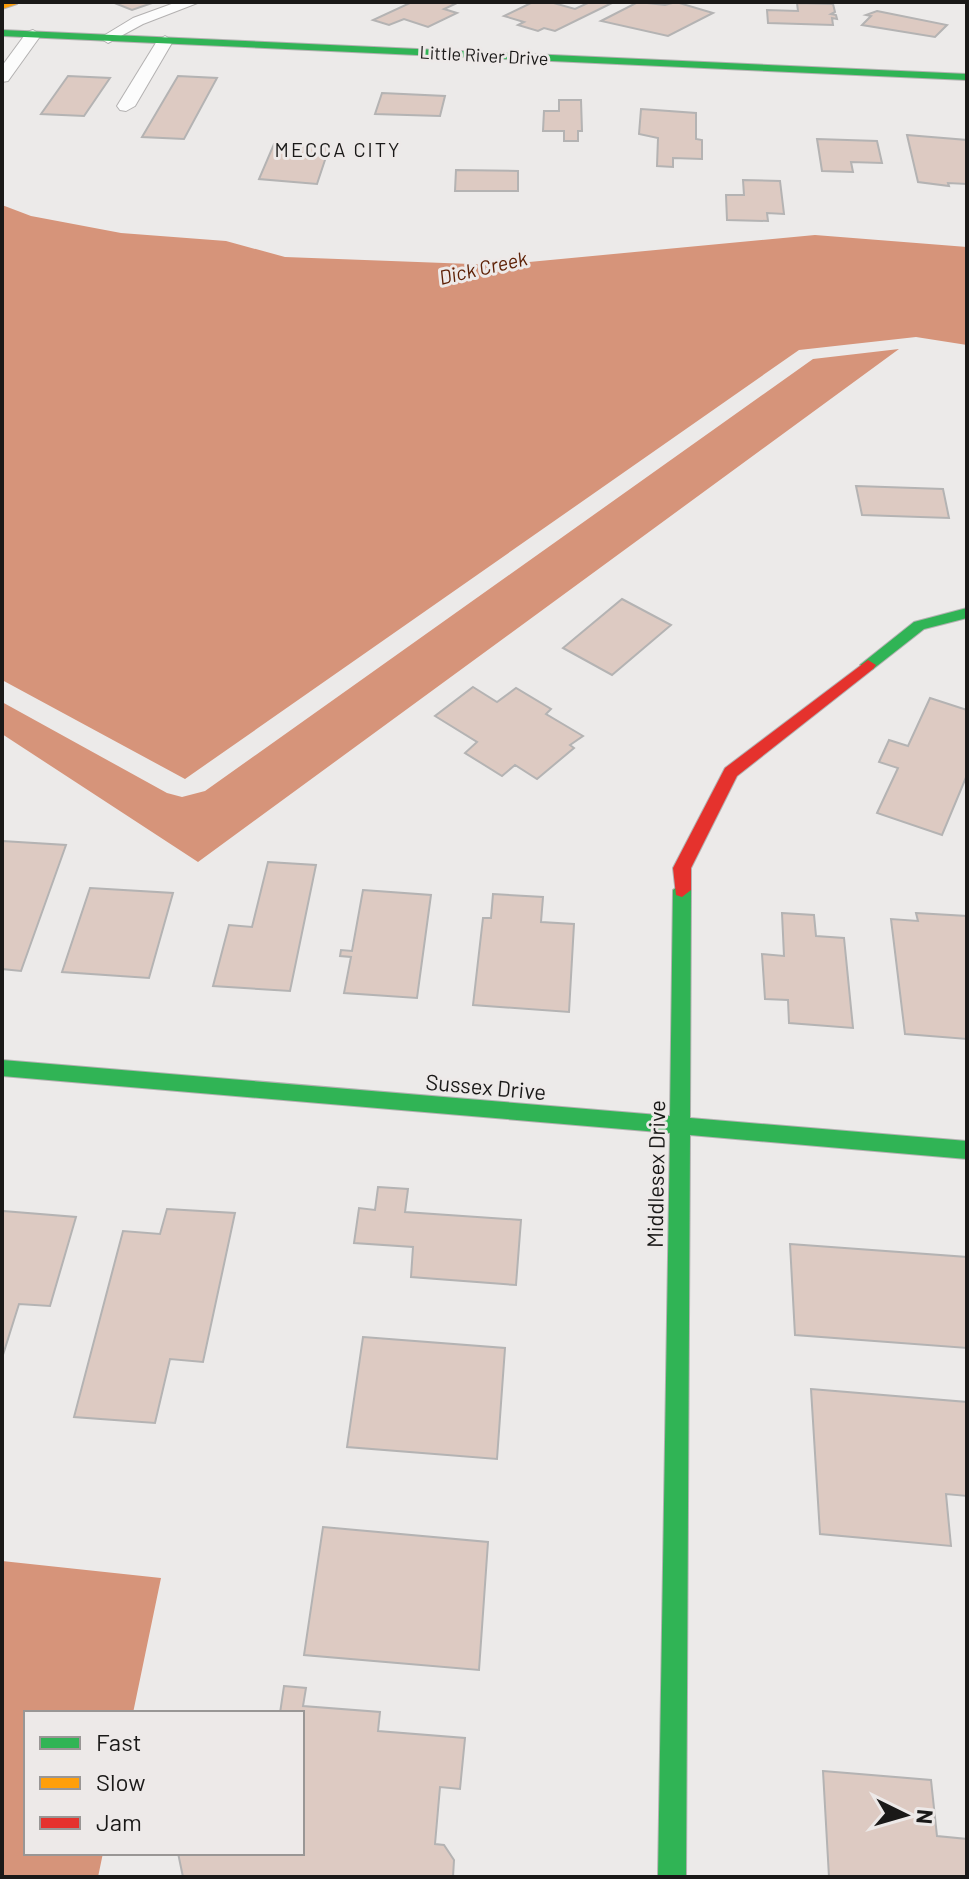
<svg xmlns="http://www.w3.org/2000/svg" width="969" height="1879" viewBox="0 0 969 1879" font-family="Barlow,sans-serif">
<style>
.water{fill:#d6947a}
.building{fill:#ddcac2;stroke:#b4b3b3;stroke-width:2}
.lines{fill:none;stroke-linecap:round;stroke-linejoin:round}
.lane-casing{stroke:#b3b1b1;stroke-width:2}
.fast-casing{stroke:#b3b1b1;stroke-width:2}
.slow-casing{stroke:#b3b1b1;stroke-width:2}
.jam-casing{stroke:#b3b1b1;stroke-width:2}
.lane{fill:#fcfcfc;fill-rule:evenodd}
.fast{fill:#30b455;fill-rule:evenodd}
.slow{fill:#ff9f0a;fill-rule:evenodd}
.jam{fill:#e5322d;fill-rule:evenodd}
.labels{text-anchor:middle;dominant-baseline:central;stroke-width:6;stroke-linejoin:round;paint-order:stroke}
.far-street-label{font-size:18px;fill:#1a1918;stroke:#ede9e8}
.far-neighbourhood-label{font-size:20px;letter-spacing:2px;fill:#1a1918;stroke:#ede9e8}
.far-water-label{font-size:20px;font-style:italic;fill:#5e2106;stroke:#ede9e8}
.street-label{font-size:22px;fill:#1a1918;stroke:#ede9e8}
</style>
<rect width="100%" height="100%" fill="#eceae9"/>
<!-- water -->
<g class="water">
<polygon points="2,205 31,216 121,233 226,241 285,257 497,265 815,235 967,247 967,345 916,337 799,350 185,779 2,680"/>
<polygon points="899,349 198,862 2,734 2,702 167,793 182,797 205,791 813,359"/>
<polygon points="2,1561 161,1578 133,1713 26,1713 26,1853 103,1853 98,1877 2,1877"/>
</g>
<!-- building -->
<g class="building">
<polygon points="112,2 155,2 132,10"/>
<polygon points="412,2 448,2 455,4 444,9 457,13 428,27 404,19 389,25 373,20"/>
<polygon points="533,2 550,2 575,9 590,2 614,2 555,31 544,28 538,31 518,25 524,22 504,16"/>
<polygon points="638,2 665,5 676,2 713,13 668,36 601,21"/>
<polygon points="797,3 833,4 835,12 831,14 836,15 837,19 832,18 833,25 768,23 767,10 798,11"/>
<polygon points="877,11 947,25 935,37 862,25 871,16 866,15"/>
<polygon points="68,76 110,78 84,116 41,114"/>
<polygon points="178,76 217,78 184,139 142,137"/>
<polygon points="382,93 445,96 440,116 375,114"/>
<polygon points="559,100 581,100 582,131 578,131 578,141 564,141 564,131 543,131 544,111 559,111"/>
<polygon points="641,109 696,113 696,139 702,140 702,159 673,158 673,167 657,166 658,138 639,134"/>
<polygon points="907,135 967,140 967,184 948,183 949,186 918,182"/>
<polygon points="817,139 877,141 882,163 851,162 853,172 822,171"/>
<polygon points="274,144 329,148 317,184 259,179"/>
<polygon points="456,170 518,171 518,191 455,191"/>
<polygon points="743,180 780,181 784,214 767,213 768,221 727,220 726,195 744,195"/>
<polygon points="856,486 943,489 949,518 862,515"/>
<polygon points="622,599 671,625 612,675 563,648"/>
<polygon points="473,687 497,702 516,688 551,709 546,714 583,736 570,745 574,748 537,779 515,765 502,776 465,753 477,742 435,716"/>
<polygon points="930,698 967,710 967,775 942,835 877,813 898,768 879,762 889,740 908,746"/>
<polygon points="2,841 66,845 21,971 2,969"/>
<polygon points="268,862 316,865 290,991 213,986 229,925 252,927"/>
<polygon points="90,888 173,893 149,978 62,972"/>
<polygon points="363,890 431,895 417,998 344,993 351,957 340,956 341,950 352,951"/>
<polygon points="493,894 543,897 541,922 574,924 569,1012 473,1005 483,918 491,918"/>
<polygon points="782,913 814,915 816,936 844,938 853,1028 789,1023 788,1000 765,999 762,954 784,956"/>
<polygon points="916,913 967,916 967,1039 905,1034 891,919 918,921"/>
<polygon points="378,1187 408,1189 405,1212 521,1220 516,1285 411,1277 413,1247 354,1243 359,1208 375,1210"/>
<polygon points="167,1209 235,1213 203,1362 170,1359 155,1423 74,1417 123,1231 160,1234"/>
<polygon points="3,1211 76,1217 50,1306 19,1304 2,1358"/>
<polygon points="790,1244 967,1257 967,1348 795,1335"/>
<polygon points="363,1337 505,1348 497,1459 347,1447"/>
<polygon points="811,1389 967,1402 967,1496 946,1494 951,1546 820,1534"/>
<polygon points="323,1527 488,1542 479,1670 304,1655"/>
<polygon points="284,1686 306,1688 303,1706 380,1712 378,1731 465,1738 460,1789 440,1787 435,1844 444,1845 454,1860 453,1877 183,1877 178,1853 302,1853 302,1713 280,1713"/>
<polygon points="823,1771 931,1780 937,1836 967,1839 967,1877 829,1877"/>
</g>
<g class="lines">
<!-- lane casing -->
<g class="lane-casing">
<g id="lane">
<polygon points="177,2 200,2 143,24 108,43 100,38 133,18"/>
<polygon points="33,30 41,35 8,81 2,82 2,66 27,32"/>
<polygon points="165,36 173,41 135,106 126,111 120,110 117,106 157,41"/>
</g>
</g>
<!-- fast casing -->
<g class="fast-casing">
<g id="fast">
<polygon points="2,30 967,74 967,80 2,36"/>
<polygon points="967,608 967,618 924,629 873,669 868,670 860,665 914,622"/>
<polygon points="682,883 691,890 690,1118 967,1141 967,1159 690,1135 686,1877 658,1877 670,1133 2,1076 2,1060 670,1116 673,890"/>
</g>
</g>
<!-- slow casing -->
<g class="slow-casing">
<polygon id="slow" points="18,2 17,4 2,9 2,3"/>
</g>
<!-- jam casing -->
<g class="jam-casing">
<polygon id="jam" points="868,660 876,665 873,669 737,776 691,868 691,890 682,897 676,895 673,868 725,768"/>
</g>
<!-- lane -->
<use href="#lane" class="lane"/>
<!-- fast -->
<use href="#fast" class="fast"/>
<!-- slow -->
<use href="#slow" class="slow"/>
<!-- jam -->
<use href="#jam" class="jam"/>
</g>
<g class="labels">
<!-- far-street labels -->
<g class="far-street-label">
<text transform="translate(484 55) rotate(3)">Little River Drive</text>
</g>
<!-- far-neighbourhood labels -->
<g class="far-neighbourhood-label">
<text x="338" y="149">MECCA CITY</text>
</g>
<!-- far-water labels -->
<g class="far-water-label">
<text transform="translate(483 267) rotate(-13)">Dick Creek</text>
</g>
<!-- street labels -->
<g class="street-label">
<text transform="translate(486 1086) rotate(5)">Sussex Drive</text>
<text transform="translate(655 1174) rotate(-89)">Middlesex Drive</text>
</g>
</g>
<!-- border -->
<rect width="969" height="1879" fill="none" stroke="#1a1918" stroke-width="8"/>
<!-- legend -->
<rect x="24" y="1711" width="280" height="144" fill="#ede9e8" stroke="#999695" stroke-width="2"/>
<rect x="40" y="1737" width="40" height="12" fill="#30b455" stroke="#999695" stroke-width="2"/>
<text x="96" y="1751" font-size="24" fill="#1a1918">Fast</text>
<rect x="40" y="1777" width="40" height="12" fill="#ff9f0a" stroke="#999695" stroke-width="2"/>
<text x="96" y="1791" font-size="24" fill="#1a1918">Slow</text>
<rect x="40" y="1817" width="40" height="12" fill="#e5322d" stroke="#999695" stroke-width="2"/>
<text x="96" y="1831" font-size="24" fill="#1a1918">Jam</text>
<!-- north arrow -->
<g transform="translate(905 1815) rotate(95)" stroke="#ede9e8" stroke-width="6" paint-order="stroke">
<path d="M0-6L14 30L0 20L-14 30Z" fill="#1a1918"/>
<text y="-12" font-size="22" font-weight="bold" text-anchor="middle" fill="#1a1918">N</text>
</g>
</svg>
